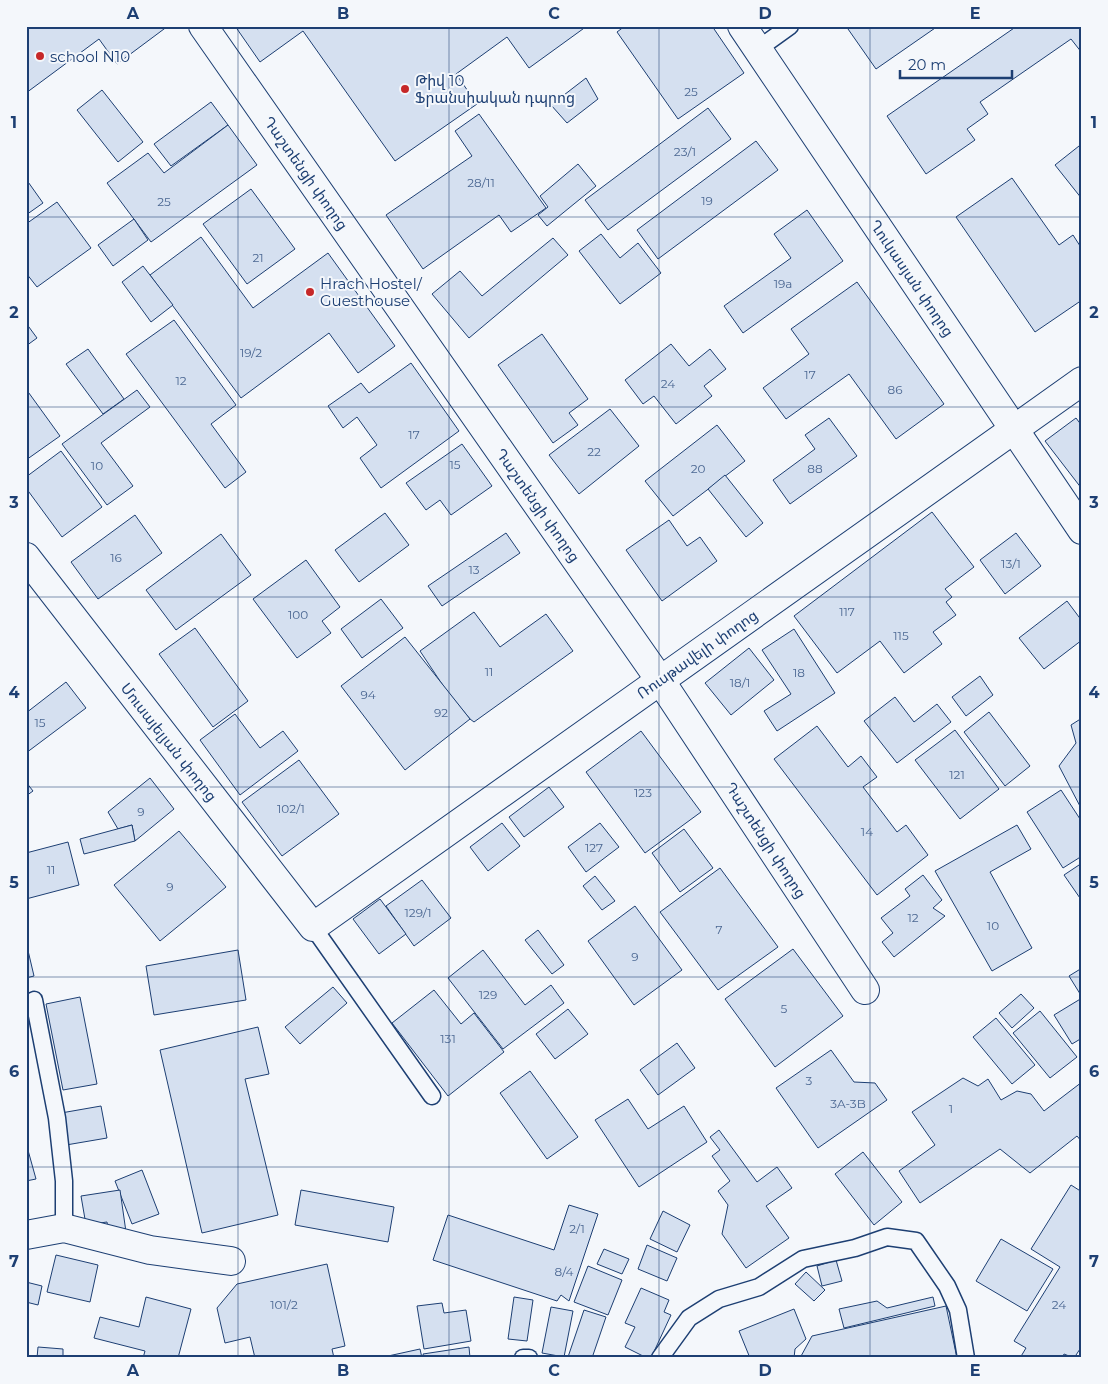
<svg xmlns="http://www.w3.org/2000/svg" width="1108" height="1384" viewBox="0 0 1108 1384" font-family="Montserrat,'Noto Sans Armenian',sans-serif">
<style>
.building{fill:#d5e0f0;stroke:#1d3f73}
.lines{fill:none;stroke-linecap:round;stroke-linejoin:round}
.service-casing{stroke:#1d3f73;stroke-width:19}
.minor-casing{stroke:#1d3f73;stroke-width:30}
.service{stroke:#f4f7fb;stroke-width:16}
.minor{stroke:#f4f7fb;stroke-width:28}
.grid{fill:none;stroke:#1d3f73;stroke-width:1;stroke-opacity:0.55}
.poi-dot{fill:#c62828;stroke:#f4f7fb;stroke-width:2}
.labels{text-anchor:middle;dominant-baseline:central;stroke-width:4;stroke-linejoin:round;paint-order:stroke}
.number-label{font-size:12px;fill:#4b6792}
.poi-label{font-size:15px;fill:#1d3f73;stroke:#f4f7fb;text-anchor:start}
.street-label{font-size:15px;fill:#1d3f73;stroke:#f4f7fb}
.neatline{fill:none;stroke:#1d3f73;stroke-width:2}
.grid-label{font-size:16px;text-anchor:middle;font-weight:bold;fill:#1d3f73}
</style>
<rect width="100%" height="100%" fill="#f4f7fb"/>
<!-- building -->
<g class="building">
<polygon points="26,26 168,26 117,64 99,39 26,93"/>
<polygon points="235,26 587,26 529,68 507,37 456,74 477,104 395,161 303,31 260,62"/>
<polygon points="625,26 712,26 744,73 678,119 617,32"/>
<polygon points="851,26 938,26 876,69 848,29"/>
<polygon points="1017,26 1082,26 1082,53 1071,39 980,102 988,114 967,129 975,140 926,174 887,116"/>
<polygon points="586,78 598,99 567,123 551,105"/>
<polygon points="102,90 143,142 118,162 77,110"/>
<polygon points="211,102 228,125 171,166 154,144"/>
<polygon points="708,108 731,139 608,230 585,200"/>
<polygon points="479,114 546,208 511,232 499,215 423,269 386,215 472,156 455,131"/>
<polygon points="228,125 257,165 151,242 107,183 148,153 164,173"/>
<polygon points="756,141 778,170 658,259 637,230"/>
<polygon points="1079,146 1082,150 1082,199 1055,165"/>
<polygon points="578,164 596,186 547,226 538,215 548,207 540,196"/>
<polygon points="1012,178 1059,245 1073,235 1082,249 1082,300 1035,332 956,217"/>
<polygon points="26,179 43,203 26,215"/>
<polygon points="251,189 295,249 247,284 203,224"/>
<polygon points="57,202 91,248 37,287 26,273 26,224"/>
<polygon points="807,210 843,261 743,333 724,306 791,258 774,234"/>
<polygon points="134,219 148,240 113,266 98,245"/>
<polygon points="601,234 620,258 638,243 661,273 620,304 579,251"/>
<polygon points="201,237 253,308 328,253 395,346 358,373 329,333 241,398 150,275"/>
<polygon points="553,238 568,255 469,338 432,294 460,271 482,296"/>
<polygon points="143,266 173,305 151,322 122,282"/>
<polygon points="857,282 944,404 896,439 849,374 786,419 763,388 809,354 791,329"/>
<polygon points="174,320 236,405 211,424 246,472 225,488 126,354"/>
<polygon points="26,323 37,338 26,346"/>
<polygon points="542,334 588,399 569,413 578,425 553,443 498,365"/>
<polygon points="671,344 689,366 710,349 726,369 704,386 712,396 676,424 654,396 643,404 625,380"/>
<polygon points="88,349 124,399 103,414 66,364"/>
<polygon points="411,363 459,431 381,488 360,458 377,445 357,417 343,428 328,406 361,383 369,393"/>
<polygon points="26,389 60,436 26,460"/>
<polygon points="137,390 150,407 101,443 133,486 107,505 62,444"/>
<polygon points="610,409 639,446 579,494 549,455"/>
<polygon points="829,418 857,456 790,504 773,480 815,449 805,435"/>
<polygon points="1076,418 1082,426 1082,489 1045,441"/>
<polygon points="717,425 745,461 673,516 645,481"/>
<polygon points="462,444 492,486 451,515 440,500 426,510 406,483"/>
<polygon points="61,451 102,507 62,537 26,488 26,477"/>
<polygon points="725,475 763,523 746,537 708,489"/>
<polygon points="932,512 974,567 945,589 952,597 946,602 956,615 933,632 942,644 904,673 880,641 837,673 794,616"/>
<polygon points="385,513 409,545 359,582 335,550"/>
<polygon points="135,515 162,553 98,599 71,562"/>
<polygon points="669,520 687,546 700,537 717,561 662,601 626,550"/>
<polygon points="506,533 520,553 442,606 428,586"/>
<polygon points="1016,533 1041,566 1005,594 980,560"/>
<polygon points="221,534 251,575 176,630 146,590"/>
<polygon points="306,560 340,607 322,621 331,633 297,658 253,599"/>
<polygon points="381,599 403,628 362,658 341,629"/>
<polygon points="1067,601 1082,621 1082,640 1044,669 1019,638"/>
<polygon points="474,612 500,647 546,614 573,651 474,722 470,719 446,690 420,651"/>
<polygon points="195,628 248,701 213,727 159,654"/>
<polygon points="794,629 835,693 777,731 764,711 791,694 762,650"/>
<polygon points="405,637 470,719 405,770 341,686"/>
<polygon points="749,648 774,680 731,715 705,683"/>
<polygon points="980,676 993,695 966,716 952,697"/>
<polygon points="66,682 86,708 26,753 26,713"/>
<polygon points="895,697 914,722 937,704 951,722 897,763 864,721"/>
<polygon points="989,712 1030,766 1005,786 964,732"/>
<polygon points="235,714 260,748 283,731 298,751 240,795 200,740"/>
<polygon points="1082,718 1082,810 1059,766 1076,743 1071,725"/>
<polygon points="817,726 848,767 861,756 877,777 863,787 897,832 906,825 928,855 877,895 774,759"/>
<polygon points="955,730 999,789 960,819 915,760"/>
<polygon points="641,731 701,812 645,853 586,772"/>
<polygon points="299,760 339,814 282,856 242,802"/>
<polygon points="150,778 174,809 135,841 132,825 118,829 108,812"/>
<polygon points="26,782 33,791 26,796"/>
<polygon points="549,787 564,807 524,837 509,817"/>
<polygon points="1061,790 1082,822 1082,856 1063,868 1027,812"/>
<polygon points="502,823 520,846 488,871 470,847"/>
<polygon points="600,823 619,847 586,872 568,847"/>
<polygon points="132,825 135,841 84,854 80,839"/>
<polygon points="1017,825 1031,849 990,872 1032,948 992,971 935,871"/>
<polygon points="684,829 713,868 680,892 652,853"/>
<polygon points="179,831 226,887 160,941 114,885"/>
<polygon points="68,842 79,885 26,899 26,853"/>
<polygon points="1082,863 1082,901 1064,875"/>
<polygon points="720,868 778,947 718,990 660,912"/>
<polygon points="923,875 942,900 933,908 945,916 894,957 882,942 893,933 881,918 910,896 905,889"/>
<polygon points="595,876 615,901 602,910 583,886"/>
<polygon points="422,880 451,918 414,946 386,906"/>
<polygon points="380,899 406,934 379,954 353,919"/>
<polygon points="635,906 682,970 634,1005 588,941"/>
<polygon points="538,930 564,965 552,974 525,940"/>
<polygon points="26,942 34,976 26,978"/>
<polygon points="793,949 843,1016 775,1067 725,999"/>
<polygon points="238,950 246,1000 154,1015 146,966"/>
<polygon points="483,950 525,1005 551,985 564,1003 503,1049 448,978"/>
<polygon points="1082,968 1082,997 1069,976"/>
<polygon points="333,987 347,1003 300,1044 285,1027"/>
<polygon points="434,990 461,1024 474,1013 504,1052 448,1096 392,1023"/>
<polygon points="1021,994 1034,1008 1012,1028 999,1013"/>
<polygon points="80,997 97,1084 63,1090 46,1004"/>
<polygon points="1082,998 1082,1038 1072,1044 1054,1015"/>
<polygon points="568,1009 588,1034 555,1059 536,1034"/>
<polygon points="1040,1011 1077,1057 1050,1078 1013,1033"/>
<polygon points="996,1018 1035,1065 1012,1084 973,1037"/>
<polygon points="258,1027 269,1074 245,1079 278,1215 202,1233 160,1050"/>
<polygon points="677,1043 695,1068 658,1095 640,1070"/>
<polygon points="831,1050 854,1082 875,1083 887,1100 818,1148 776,1088"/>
<polygon points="530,1071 578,1137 547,1159 500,1093"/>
<polygon points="963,1078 978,1086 988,1079 1001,1100 1017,1091 1031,1094 1044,1111 1082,1082 1082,1142 1077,1136 1030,1173 1000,1149 920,1203 899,1171 935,1145 912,1112"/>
<polygon points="628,1099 648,1129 684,1106 707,1142 639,1187 595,1120"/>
<polygon points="101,1106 107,1138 66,1145 61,1113"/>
<polygon points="719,1130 757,1182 777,1167 792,1188 766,1206 789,1238 746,1268 722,1234 728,1205 718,1191 730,1181 712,1156 720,1150 710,1137"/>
<polygon points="26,1143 36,1179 26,1181"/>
<polygon points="863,1152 902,1202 874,1225 835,1174"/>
<polygon points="142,1170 159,1214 132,1224 115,1181"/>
<polygon points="1071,1185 1082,1192 1082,1346 1074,1358 1064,1354 1062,1358 1020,1358 1026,1348 1014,1341 1060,1267 1031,1249"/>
<polygon points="120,1190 126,1232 109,1235 107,1222 86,1225 81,1196"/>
<polygon points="301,1190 394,1207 388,1242 295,1225"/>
<polygon points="569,1205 598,1214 569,1301 561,1295 557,1301 433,1260 448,1215 554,1250"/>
<polygon points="663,1211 690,1225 677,1252 650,1239"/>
<polygon points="1001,1239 1053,1269 1027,1311 976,1281"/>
<polygon points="647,1245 677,1258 667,1281 638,1269"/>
<polygon points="604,1249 629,1259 622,1274 597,1264"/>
<polygon points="56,1255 98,1265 90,1302 47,1292"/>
<polygon points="836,1260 842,1281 822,1286 817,1266"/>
<polygon points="327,1264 345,1346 332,1349 334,1358 255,1358 250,1337 225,1343 217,1308 237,1284"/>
<polygon points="588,1266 622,1280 608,1315 574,1302"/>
<polygon points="806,1272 825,1290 814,1301 795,1284"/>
<polygon points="26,1282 42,1286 38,1305 26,1302"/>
<polygon points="641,1288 669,1300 664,1312 671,1315 651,1358 647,1358 625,1347 635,1327 625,1323"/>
<polygon points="146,1297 191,1309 178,1358 143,1358 145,1351 94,1338 100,1317 139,1327"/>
<polygon points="514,1297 533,1300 527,1341 508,1339"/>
<polygon points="933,1297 935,1306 844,1328 839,1309 877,1301 887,1308"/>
<polygon points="442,1303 444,1313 466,1310 471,1341 424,1349 417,1306"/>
<polygon points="946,1306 957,1358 800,1358 812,1336"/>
<polygon points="551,1307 573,1311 564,1357 542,1353"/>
<polygon points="794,1309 806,1339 795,1349 794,1358 750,1358 739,1331"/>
<polygon points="584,1310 606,1317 592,1358 571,1358 568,1357"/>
<polygon points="38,1347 63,1349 63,1358 37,1358"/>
<polygon points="469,1347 470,1358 424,1358 423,1354"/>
<polygon points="420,1349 422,1358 379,1358"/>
</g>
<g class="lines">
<!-- service casing -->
<g class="service-casing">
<g id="service">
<polyline points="758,49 790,26"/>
<polyline points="313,927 432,1096"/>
<polyline points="34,1000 57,1118 64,1181 64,1228"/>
<polyline points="523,1358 529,1358"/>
<polyline points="660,1358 689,1318 719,1299 759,1287 803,1259 855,1248 887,1237 916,1241 947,1286 958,1310 966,1358"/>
</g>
</g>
<!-- minor casing -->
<g class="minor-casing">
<g id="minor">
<polyline points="203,26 660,680 865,990"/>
<polyline points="742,26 1082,530"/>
<polyline points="26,557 313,927 1082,381"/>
<polyline points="26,1235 64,1228 150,1250 231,1261"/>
</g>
</g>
<!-- service -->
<use href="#service" class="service"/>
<!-- minor -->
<use href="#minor" class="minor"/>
</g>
<!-- grid -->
<path class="grid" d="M 238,26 L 238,1358M 449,26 L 449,1358M 659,26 L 659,1358M 870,26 L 870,1358M 26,217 L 1082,217M 26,407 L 1082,407M 26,597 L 1082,597M 26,787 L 1082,787M 26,977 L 1082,977M 26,1167 L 1082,1167"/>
<!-- markers -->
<g class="poi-dot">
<circle cx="40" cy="56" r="5"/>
<circle cx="405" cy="89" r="5"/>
<circle cx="310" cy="292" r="5"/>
</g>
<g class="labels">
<!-- number labels -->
<g class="number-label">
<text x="691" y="91">25</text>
<text x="685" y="151">23/1</text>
<text x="481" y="182">28/11</text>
<text x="707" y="200">19</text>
<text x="164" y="201">25</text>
<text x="258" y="257">21</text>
<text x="783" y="283">19a</text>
<text x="251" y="352">19/2</text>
<text x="810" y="374">17</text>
<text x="181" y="380">12</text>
<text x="668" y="383">24</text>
<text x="895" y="389">86</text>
<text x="414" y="434">17</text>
<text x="594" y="451">22</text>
<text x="455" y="464">15</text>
<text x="97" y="465">10</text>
<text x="698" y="468">20</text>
<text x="815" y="468">88</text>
<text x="116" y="557">16</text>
<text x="1011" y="563">13/1</text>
<text x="474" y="569">13</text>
<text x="847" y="611">117</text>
<text x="298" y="614">100</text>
<text x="901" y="635">115</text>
<text x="489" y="671">11</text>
<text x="799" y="672">18</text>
<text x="740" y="682">18/1</text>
<text x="368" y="694">94</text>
<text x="441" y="712">92</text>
<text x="40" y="722">15</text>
<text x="957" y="774">121</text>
<text x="643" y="792">123</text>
<text x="291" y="808">102/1</text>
<text x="141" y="811">9</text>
<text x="867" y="831">14</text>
<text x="594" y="847">127</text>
<text x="51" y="869">11</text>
<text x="170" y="886">9</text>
<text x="418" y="912">129/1</text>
<text x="913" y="917">12</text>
<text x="993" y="925">10</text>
<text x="719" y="929">7</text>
<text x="635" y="956">9</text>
<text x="488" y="994">129</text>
<text x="784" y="1008">5</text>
<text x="448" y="1038">131</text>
<text x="809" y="1080">3</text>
<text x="848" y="1103">3A-3B</text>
<text x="951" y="1108">1</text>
<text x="577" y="1228">2/1</text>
<text x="564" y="1271">8/4</text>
<text x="284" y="1304">101/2</text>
<text x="1059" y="1304">24</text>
</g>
<!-- poi labels -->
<g class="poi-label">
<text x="50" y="56">school N10</text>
<text x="415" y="80">Թիվ 10<tspan x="415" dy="17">Ֆրանսիական դպրոց</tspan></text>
<text x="320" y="283">Hrach Hostel/<tspan x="320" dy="17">Guesthouse</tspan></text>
</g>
<!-- street labels -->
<g class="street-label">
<text transform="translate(306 173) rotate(55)">Դաշտենցի փողոց</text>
<text transform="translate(912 278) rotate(56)">Ղուկասյան փողոց</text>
<text transform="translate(538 505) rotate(55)">Դաշտենցի փողոց</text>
<text transform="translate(697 654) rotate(-35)">Ռուսթավելի փողոց</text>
<text transform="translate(169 742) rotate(52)">Մուսայելյան փողոց</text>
<text transform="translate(766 840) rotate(57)">Դաշտենցի փողոց</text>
</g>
</g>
<!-- border -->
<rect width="1108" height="1384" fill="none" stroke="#f4f7fb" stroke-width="55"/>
<!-- scale -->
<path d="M900 70v8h112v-8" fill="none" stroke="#1d3f73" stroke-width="2.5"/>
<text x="908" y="70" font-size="15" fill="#1d3f73" stroke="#f4f7fb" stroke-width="4" paint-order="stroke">20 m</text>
<rect x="28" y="28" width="1052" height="1328" class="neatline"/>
<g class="grid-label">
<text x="133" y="19">A</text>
<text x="343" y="19">B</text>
<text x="554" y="19">C</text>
<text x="765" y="19">D</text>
<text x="975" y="19">E</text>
<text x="14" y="128">1</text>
<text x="1094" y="128">1</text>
<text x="14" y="318">2</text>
<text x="1094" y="318">2</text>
<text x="14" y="508">3</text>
<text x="1094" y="508">3</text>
<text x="14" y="698">4</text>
<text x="1094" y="698">4</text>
<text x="14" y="888">5</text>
<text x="1094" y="888">5</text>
<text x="14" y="1077">6</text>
<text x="1094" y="1077">6</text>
<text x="14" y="1267">7</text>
<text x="1094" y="1267">7</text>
<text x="133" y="1376">A</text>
<text x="343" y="1376">B</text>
<text x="554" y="1376">C</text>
<text x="765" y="1376">D</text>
<text x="975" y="1376">E</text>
</g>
</svg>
